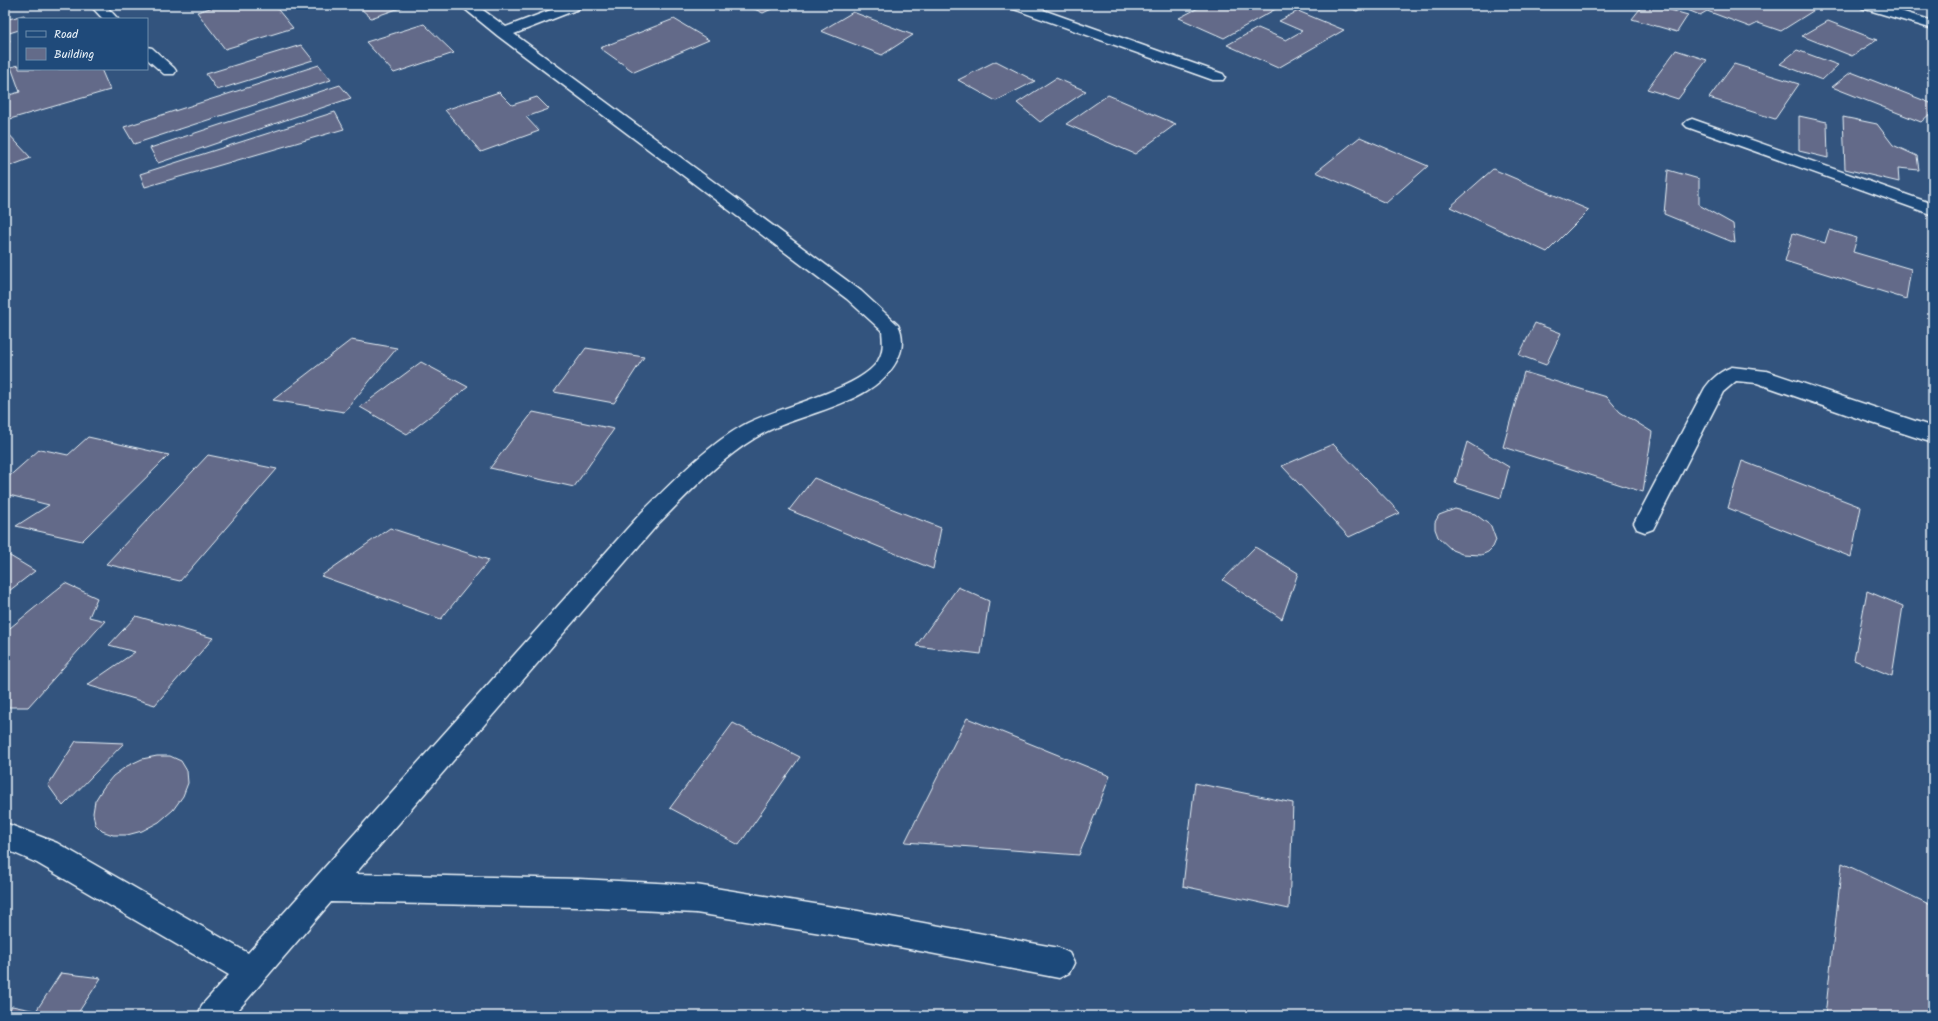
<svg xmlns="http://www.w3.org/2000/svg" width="1938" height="1021" viewBox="0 0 1938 1021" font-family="Kalam,sans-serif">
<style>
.building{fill:#636b89;stroke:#e8f1f8}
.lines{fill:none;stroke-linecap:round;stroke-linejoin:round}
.street-casing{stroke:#e8f1f8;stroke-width:3}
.street{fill:#1f4a7a;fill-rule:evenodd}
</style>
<rect width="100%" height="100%" fill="#33547e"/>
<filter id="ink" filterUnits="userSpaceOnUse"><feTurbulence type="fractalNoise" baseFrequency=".025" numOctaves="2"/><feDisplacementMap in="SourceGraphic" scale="8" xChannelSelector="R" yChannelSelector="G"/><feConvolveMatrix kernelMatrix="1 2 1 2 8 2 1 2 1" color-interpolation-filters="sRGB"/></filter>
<g filter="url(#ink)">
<!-- building -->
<g class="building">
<polygon points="220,5 274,5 293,28 225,49 197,12"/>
<polygon points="366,5 400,5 403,7 371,18 359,7"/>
<polygon points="746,5 780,5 763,13"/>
<polygon points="1204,5 1279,5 1281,6 1224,38 1179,18"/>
<polygon points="1343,5 1366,5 1357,11"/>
<polygon points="1643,5 1652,5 1688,15 1677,32 1632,19"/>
<polygon points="1675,5 1806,5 1816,9 1781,31 1758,23 1750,27 1707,11 1700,15"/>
<polygon points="1298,11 1344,30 1278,68 1227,45 1258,28 1286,40 1302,31 1279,21"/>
<polygon points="853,12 913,35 882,55 821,31"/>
<polygon points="24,15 27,19 19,19 19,30 6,34 10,41 5,42 5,20"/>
<polygon points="674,19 709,40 634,72 600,48"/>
<polygon points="1828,21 1877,40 1852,56 1802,36"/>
<polygon points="424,24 454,53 394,73 366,42"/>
<polygon points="301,45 313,60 217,90 206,74"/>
<polygon points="1676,50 1707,60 1678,99 1647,89"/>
<polygon points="1797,50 1838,65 1822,80 1780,64"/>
<polygon points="996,61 1035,81 996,101 958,80"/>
<polygon points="1734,64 1799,84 1775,119 1709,98"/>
<polygon points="19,65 19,69 101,69 110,90 10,119 5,105 5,96 20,92 11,67"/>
<polygon points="319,65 331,80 134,144 124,127"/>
<polygon points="1851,72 1933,104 1933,111 1921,122 1832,87"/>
<polygon points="1056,78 1086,91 1040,122 1017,103"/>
<polygon points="340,85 351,98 158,163 150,148"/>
<polygon points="499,92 512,105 537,97 549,109 526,117 539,131 481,152 445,110"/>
<polygon points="1108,95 1176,124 1135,154 1066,124"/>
<polygon points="335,112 344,129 145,187 140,174"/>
<polygon points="1799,116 1827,122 1828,158 1799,151"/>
<polygon points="1843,117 1877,124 1893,145 1917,156 1919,170 1898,168 1899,182 1845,169"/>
<polygon points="5,130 31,158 5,168"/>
<polygon points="1360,137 1428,166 1386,203 1316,172"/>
<polygon points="1493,169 1589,210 1547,252 1450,207"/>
<polygon points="1668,170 1699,179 1699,205 1733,224 1735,243 1664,214"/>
<polygon points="1829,230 1857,238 1853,252 1911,269 1906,299 1785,261 1793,233 1825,243"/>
<polygon points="1535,323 1561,333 1546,365 1519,355"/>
<polygon points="351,340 397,348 344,412 273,400"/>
<polygon points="586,348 644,357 614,403 554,392"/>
<polygon points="421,362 468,387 407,434 360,407"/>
<polygon points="1524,372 1607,397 1620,412 1652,432 1643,492 1503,447"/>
<polygon points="533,412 614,429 574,487 490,468"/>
<polygon points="88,437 169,455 82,541 16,526 49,505 5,494 5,480 40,449 68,455"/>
<polygon points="1467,442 1509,467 1501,498 1455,483"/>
<polygon points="1333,444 1400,513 1349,537 1282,466"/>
<polygon points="208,455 277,469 180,581 106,564"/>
<polygon points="1742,461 1861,507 1851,557 1728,508"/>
<polygon points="814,478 941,528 933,569 789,510"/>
<polygon points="1455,509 1475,514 1491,526 1496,540 1493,547 1488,552 1481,555 1462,554 1452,550 1438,537 1435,529 1435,522 1439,515"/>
<polygon points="390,528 489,560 441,619 321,576"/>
<polygon points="1255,547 1298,573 1282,619 1223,580"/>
<polygon points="5,553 35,571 5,594"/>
<polygon points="65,583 97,598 89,617 105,621 28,707 5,707 5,632"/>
<polygon points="958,587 989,601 981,654 916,646"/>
<polygon points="1867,591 1903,606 1892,676 1854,660"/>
<polygon points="136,616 213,638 155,705 87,685 135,652 109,645"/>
<polygon points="967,718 1110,776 1079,855 905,842"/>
<polygon points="733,723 800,757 739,845 670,808"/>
<polygon points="76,741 124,743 63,806 48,785"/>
<polygon points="157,756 170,756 181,761 187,771 188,783 183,796 173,810 159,822 142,831 127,835 113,835 102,831 95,824 93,813 95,801 103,788 113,776 127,766 142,759"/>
<polygon points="1195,783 1293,803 1289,909 1183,886"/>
<polygon points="1842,863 1933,906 1933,1016 1825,1016"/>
<polygon points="61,973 101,978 76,1016 6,1016 12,1006 36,1011"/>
</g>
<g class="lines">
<!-- street casing -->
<g class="street-casing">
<g id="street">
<polygon points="90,5 105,5 118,19 103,19"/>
<path d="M 460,5 L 476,5 L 506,27 L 564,5 L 583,5 L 581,8 L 514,34 L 861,291 L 898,325 C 903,334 903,347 899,356 C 877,407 798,411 755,438 C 719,460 688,494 658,524 L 355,874 L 579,879 L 696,885 L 858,911 L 1059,948 L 1069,953 L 1074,963 L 1069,973 L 1059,978 L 858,939 L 696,913 L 579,907 L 331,902 L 233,1016 L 198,1016 L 202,1005 L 229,975 L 37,863 L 5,849 L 5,823 L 57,843 L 248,953 L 642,512 C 672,483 705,447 742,426 C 773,408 860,390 878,361 C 884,351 883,342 882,331 L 847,299 L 498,36 Z"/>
<polygon points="1009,5 1029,5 1223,74 1225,77 1223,80 1213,80 1011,8"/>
<polygon points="1860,5 1881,5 1933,21 1933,29 1862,8"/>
<polygon points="147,47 152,48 174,68 176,71 174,74 164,74 147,59"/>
<polygon points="1692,119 1933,204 1933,215 1687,127 1684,124 1687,121"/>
<path d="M 1732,367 L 1766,371 L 1933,427 L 1933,443 L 1857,418 L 1757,383 L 1736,381 L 1723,392 L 1653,529 L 1645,532 L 1637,529 L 1634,523 L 1705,388 C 1711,379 1722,370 1732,367 Z"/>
</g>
</g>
<!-- street -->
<use href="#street" class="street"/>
</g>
</g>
<!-- margin -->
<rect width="1938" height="1021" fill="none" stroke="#1f4a7a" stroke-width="20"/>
<rect x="10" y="10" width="1918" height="1001" fill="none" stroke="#e8f1f8" stroke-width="1.5" filter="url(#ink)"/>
<!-- legend -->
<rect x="18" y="18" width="130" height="52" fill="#1f4a7a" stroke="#6f8dac"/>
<rect x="26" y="31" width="20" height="6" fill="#1f4a7a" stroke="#6f8dac"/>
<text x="54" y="38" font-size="12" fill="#e8f1f8">Road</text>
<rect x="26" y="48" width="20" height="12" fill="#636b89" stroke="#6f8dac"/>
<text x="54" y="58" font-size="12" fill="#e8f1f8">Building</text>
</svg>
